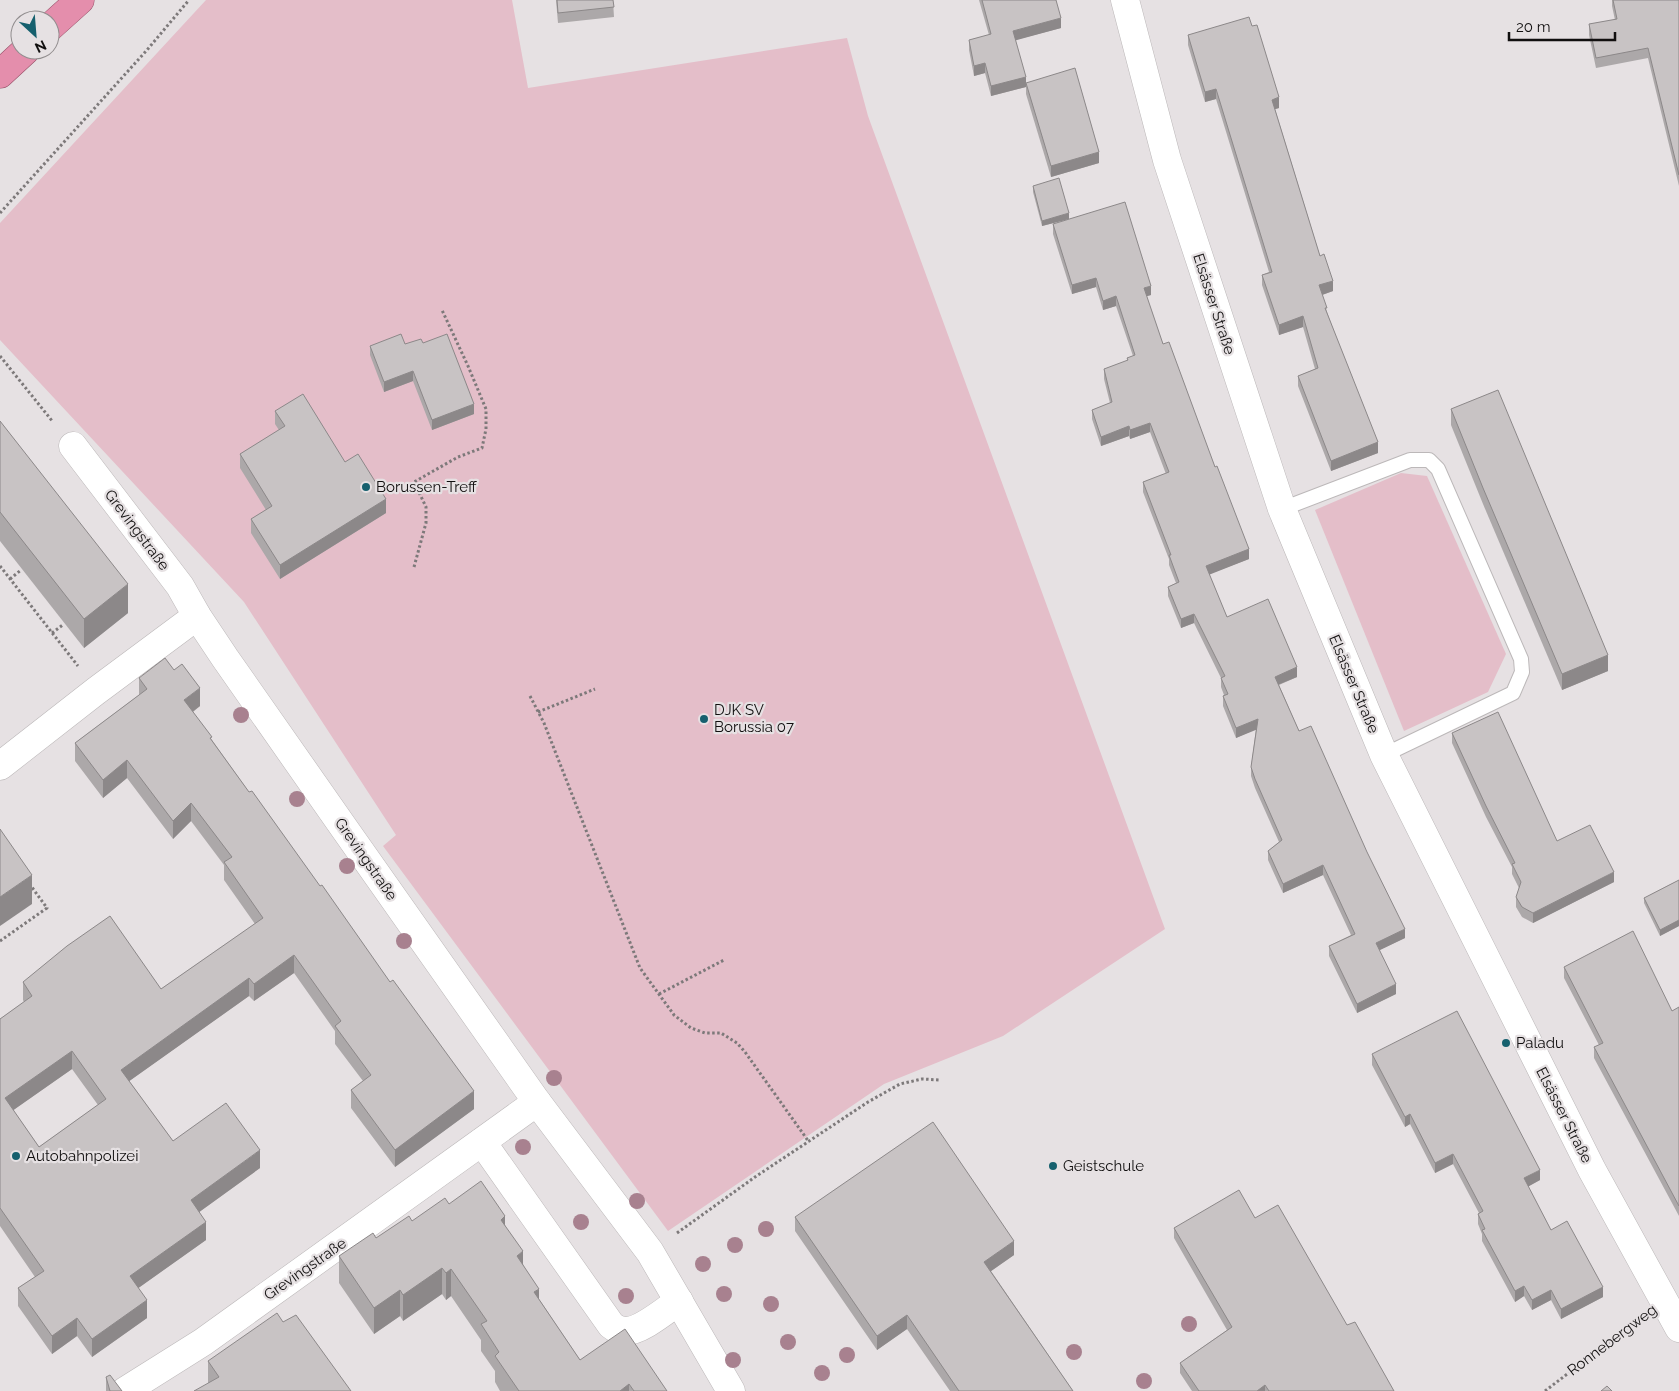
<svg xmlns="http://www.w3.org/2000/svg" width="1679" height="1391" viewBox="0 0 1679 1391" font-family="Raleway,sans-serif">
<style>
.green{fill:#e4bec9}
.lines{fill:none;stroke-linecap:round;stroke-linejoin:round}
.service-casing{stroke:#bcb8b9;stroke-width:16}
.minor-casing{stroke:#bcb8b9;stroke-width:29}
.trunk-casing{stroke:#964f67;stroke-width:29}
.path{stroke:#7d797a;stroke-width:3;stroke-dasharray:2.5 2.5;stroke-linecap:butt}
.service{stroke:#fff;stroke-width:14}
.minor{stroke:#fff;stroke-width:28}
.trunk{stroke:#e48eac;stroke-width:28}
.tree{fill:#a8818f}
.wall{fill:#aca8a9;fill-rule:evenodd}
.shaded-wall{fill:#8c8889}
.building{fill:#c8c3c4;stroke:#8c8889;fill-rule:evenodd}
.poi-dot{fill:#16606e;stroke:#e6e1e3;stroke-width:2}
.labels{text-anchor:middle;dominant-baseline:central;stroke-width:4.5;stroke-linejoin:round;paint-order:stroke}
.street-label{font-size:15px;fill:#110f0f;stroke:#e6e1e3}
.poi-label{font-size:15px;fill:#110f0f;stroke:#e6e1e3;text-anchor:start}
</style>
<rect width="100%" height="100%" fill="#e6e1e3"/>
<!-- green -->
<g class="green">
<polygon points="206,0 512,0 528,88 847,38 868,116 1165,929 1003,1036 884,1084 668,1231 383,846 396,835 244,602 0,340 0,223"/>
<polygon points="1401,473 1427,476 1506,654 1488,692 1404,731 1315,510"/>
</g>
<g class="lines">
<!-- service casing -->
<g class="service-casing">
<polyline id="service" points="1282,509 1410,460 1429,460 1438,469 1521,659 1522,672 1513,693 1384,755"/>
</g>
<!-- minor casing -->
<g class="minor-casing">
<g id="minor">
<polyline points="1125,0 1167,160 1282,509 1384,755 1592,1170 1679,1328"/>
<polyline points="73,446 180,586 197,616 225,658 344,828 537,1102 650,1252 731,1391"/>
<polyline points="0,766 96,691 197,616"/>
<path d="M 482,1142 L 611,1325 C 615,1328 619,1331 625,1331 C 640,1332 666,1310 679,1301"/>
<polyline points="125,1391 203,1342 537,1102"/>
</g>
</g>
<!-- trunk casing -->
<g class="trunk-casing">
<g id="trunk">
<polyline points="50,27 80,0"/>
<polyline points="0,74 26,50"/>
</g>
</g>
<!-- path -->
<g class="path">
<polyline points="0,213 147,50 189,0"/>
<polyline points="0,356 53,422"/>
<polyline points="0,566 78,666"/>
<polyline points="414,567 426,523 426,507 414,482 458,457 482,448 486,429 486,409 468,366 442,310"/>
<polyline points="10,579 21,570"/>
<polyline points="52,633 64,624"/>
<polyline points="530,696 544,723 640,968 674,1015 691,1028 705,1033 721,1033 737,1043 745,1052 809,1142"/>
<polyline points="538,712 595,689"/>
<polyline points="0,941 47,908 31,886"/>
<polyline points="659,994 724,960"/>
<polyline points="677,1233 755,1177 868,1102 900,1084 922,1079 940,1080"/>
<polyline points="1545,1391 1638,1320"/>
</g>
<!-- service -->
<use href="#service" class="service"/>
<!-- minor -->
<use href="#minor" class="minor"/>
<!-- trunk -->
<use href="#trunk" class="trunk"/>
</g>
<!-- trees -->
<g class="tree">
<circle cx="241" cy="715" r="8"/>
<circle cx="297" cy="799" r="8"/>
<circle cx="347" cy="866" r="8"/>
<circle cx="404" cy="941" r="8"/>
<circle cx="554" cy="1078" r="8"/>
<circle cx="523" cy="1147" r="8"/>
<circle cx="637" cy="1201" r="8"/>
<circle cx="581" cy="1222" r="8"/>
<circle cx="766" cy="1229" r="8"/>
<circle cx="735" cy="1245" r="8"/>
<circle cx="703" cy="1264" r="8"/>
<circle cx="724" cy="1294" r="8"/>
<circle cx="626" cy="1296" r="8"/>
<circle cx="771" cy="1304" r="8"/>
<circle cx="1189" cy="1324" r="8"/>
<circle cx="788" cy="1342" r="8"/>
<circle cx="1074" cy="1352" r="8"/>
<circle cx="847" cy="1355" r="8"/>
<circle cx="733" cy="1360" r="8"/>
<circle cx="822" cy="1373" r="8"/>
<circle cx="1144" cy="1381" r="8"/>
</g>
<!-- wall -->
<g class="wall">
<polygon points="556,0 613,0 614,17 558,23"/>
<polygon points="979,0 1056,0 1061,28 1015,40 1026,87 991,96 985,73 974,76 969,50 969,40 989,35"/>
<polygon points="1612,0 1679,0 1679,186 1648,58 1596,68 1589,35 1589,24 1615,20 1612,6"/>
<polygon points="1252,26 1279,108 1275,109 1320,256 1333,291 1322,295 1327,312 1378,453 1331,471 1298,386 1298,376 1315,369 1303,327 1279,335 1262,285 1262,275 1269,272 1216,99 1205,102 1188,45 1188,35"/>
<polygon points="1026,83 1099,163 1051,177 1026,94"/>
<polygon points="1033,186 1069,219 1042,226 1033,192"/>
<polygon points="1053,224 1151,295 1146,296 1163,344 1215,467 1249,559 1209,574 1227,617 1297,677 1279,685 1299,731 1405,938 1379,950 1396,994 1357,1013 1329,956 1329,946 1351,935 1323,875 1283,893 1268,860 1268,851 1279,842 1255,788 1251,776 1251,767 1256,729 1236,738 1223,706 1223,696 1224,695 1221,687 1221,678 1194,623 1181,628 1168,596 1168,587 1176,583 1169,565 1169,559 1143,492 1143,482 1166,474 1150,432 1130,439 1129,436 1101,446 1092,419 1092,410 1110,403 1104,379 1104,369 1127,361 1127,358 1133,356 1116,306 1103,310 1096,287 1072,294 1053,234"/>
<polygon points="423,343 474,414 432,430 413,381 384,392 370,355 370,346"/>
<polygon points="1451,409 1608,671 1562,690 1483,504 1451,425"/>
<polygon points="275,411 345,462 386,513 280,579 251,533 251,519 266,510 240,468 240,454 279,430 275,424"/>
<polygon points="0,421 128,613 84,648 0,541"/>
<path d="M 139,678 L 200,706 L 193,712 L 212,740 L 474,1109 L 395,1167 L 351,1108 L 351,1090 L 363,1081 L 335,1044 L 335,1031 L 294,973 L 254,1001 L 249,996 L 129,1081 L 173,1141 L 260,1168 L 199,1212 L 206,1240 L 138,1288 L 147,1318 L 92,1357 L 77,1336 L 52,1354 L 18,1306 L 18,1288 L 35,1277 L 0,1226 L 0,1019 L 24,1002 L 23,1000 L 23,982 L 161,989 L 255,924 L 224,880 L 224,865 L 191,821 L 173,839 L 127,778 L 103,798 L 75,761 L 75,743 L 139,695 ZM 72,1069 L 98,1105 L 39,1147 L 13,1110 Z"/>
<polygon points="1452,733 1557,841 1614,882 1533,923 1522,917 1516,907 1516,897 1519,888 1512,874 1512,867 1486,817 1452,743"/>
<polygon points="1679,880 1679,926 1660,936 1644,903 1644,898"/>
<polygon points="1564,967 1672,1011 1679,1007 1679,1216 1594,1058 1594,1047 1599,1045 1564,978"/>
<polygon points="1372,1054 1540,1180 1528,1186 1551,1230 1603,1297 1561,1319 1551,1300 1532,1310 1524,1296 1515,1302 1482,1241 1482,1234 1478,1224 1478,1214 1479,1213 1453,1164 1435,1173 1410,1124 1405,1127 1372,1065"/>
<polygon points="449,1204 505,1225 539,1299 580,1360 667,1391 500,1391 495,1382 495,1371 481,1351 481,1340 451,1296 446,1300 442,1294 403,1321 400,1316 374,1334 339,1283 339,1256"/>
<polygon points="795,1217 1014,1255 991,1271 1073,1391 950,1391 907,1329 877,1350 795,1231"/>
<polygon points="1255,1218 1347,1325 1394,1391 1192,1391 1180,1373 1180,1363 1227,1330 1174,1238 1174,1228"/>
<polygon points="283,1322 351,1391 208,1383 208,1361"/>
<polygon points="106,1377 122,1391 106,1391"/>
</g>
<!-- shaded-wall -->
<g class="shaded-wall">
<polygon points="1061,18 1061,28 1013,41 1013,31"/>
<polygon points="985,63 985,73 974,76 974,66"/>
<polygon points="1026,77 1026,87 991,96 991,86"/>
<polygon points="1216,89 1216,99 1205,102 1205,92"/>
<polygon points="1279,97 1279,108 1272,110 1272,100"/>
<polygon points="1099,152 1099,163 1051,177 1051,166"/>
<polygon points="1069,213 1069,219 1042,226 1042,221"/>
<polygon points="1096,278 1096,287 1072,294 1072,285"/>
<polygon points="1333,281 1333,291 1319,296 1319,285"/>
<polygon points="1151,286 1151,295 1144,297 1144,288"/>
<polygon points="1116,296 1116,306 1103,310 1103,301"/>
<polygon points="1303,316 1303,327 1279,335 1279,325"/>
<polygon points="413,371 413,381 384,392 384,382"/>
<polygon points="474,404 474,414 432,430 432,420"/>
<polygon points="1150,423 1150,432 1130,439 1130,430"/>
<polygon points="1129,426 1129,436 1101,446 1101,437"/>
<polygon points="1378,442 1378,453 1331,471 1331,461"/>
<polygon points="386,499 386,513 280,579 280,565"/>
<polygon points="1249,549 1249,559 1206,576 1206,566"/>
<polygon points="128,584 128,613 84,648 84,619"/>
<polygon points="1194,614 1194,623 1181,628 1181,619"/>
<polygon points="1608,655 1608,671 1562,690 1562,674"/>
<polygon points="1297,667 1297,677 1275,686 1275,677"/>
<polygon points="200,688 200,706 184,718 184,700"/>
<polygon points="1258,719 1258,729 1236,738 1236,728"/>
<polygon points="127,760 127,778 103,798 103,780"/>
<polygon points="191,803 191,821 173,839 173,821"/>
<polygon points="1323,865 1323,875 1283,893 1283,884"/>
<polygon points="1614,872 1614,882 1533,923 1533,913"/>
<polygon points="32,875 32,904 0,926 0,897"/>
<polygon points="1679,920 1679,926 1660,936 1660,930"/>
<polygon points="1405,929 1405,938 1376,952 1376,943"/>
<polygon points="294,955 294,973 254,1001 254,984"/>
<polygon points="249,978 249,996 121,1087 121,1070"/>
<polygon points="1396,984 1396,994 1357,1013 1357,1004"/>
<polygon points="72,1051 72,1069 5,1116 5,1098"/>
<polygon points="474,1091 474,1109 395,1167 395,1150"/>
<polygon points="1410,1114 1410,1124 1405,1127 1405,1117"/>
<polygon points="260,1150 260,1168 191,1218 191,1200"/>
<polygon points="1453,1154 1453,1164 1435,1173 1435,1163"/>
<polygon points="1540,1170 1540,1180 1524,1189 1524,1178"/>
<polygon points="505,1216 505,1243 501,1220"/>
<polygon points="206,1222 206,1240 130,1294 130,1276"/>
<polygon points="1014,1241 1014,1255 984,1276 984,1262"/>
<polygon points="523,1251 523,1278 517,1256"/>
<polygon points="442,1268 442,1294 403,1321 403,1295"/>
<polygon points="451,1269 451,1296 446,1300 446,1273"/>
<polygon points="1524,1286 1524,1296 1515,1302 1515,1291"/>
<polygon points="1603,1287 1603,1297 1561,1319 1561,1309"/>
<polygon points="539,1289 539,1315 534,1292"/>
<polygon points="400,1290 400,1316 374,1334 374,1308"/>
<polygon points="1551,1290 1551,1300 1532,1310 1532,1300"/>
<polygon points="147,1300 147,1318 92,1357 92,1339"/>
<polygon points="907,1315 907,1329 877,1350 877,1336"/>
<polygon points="77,1318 77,1336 52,1354 52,1336"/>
<polygon points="629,1384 629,1391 620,1391"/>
<polygon points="1265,1385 1265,1391 1257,1391"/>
</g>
<!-- building -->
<g class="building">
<polygon points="557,0 613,0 614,7 558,13"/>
<polygon points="982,0 1056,0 1061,18 1013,31 1026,77 991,86 985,63 974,66 969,40 991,34"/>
<polygon points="1613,0 1679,0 1679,175 1648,48 1596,58 1589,24 1617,19"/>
<polygon points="1249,17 1252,26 1257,25 1279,97 1272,100 1320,256 1324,254 1333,281 1319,285 1327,308 1325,308 1378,442 1331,461 1298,376 1318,368 1303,316 1279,325 1262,275 1272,272 1216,89 1205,92 1188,35"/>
<polygon points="1075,68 1099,152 1051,166 1026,83"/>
<polygon points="1059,178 1069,213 1042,221 1033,186"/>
<polygon points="1125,202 1151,286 1144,288 1163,344 1169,342 1215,467 1217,466 1249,549 1206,566 1227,617 1268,599 1297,667 1275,677 1299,731 1311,726 1367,852 1405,929 1376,943 1396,984 1357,1004 1329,946 1355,934 1323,865 1283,884 1268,851 1282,840 1255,779 1251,767 1258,719 1236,728 1223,696 1228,694 1221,678 1225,676 1194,614 1181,619 1168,587 1179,582 1169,555 1171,555 1143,482 1169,472 1150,423 1130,430 1129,426 1101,437 1092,410 1112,402 1104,369 1128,360 1127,358 1135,355 1116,296 1103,301 1096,278 1072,285 1053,224"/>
<polygon points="401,334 405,344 421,339 423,343 447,334 474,404 432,420 413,371 384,382 370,346"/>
<polygon points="1498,390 1608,655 1562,674 1483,488 1451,409"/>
<polygon points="303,394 345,462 358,454 386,499 280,565 251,519 272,506 240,454 285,426 275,411"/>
<polygon points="0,421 128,584 84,619 0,512"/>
<path d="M 165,658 L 174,670 L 182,664 L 200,688 L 184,700 L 212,737 L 210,738 L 249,792 L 252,791 L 320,886 L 322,885 L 390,982 L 393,980 L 474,1091 L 395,1150 L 351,1090 L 371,1075 L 335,1026 L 341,1021 L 294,955 L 254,984 L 249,978 L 121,1070 L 173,1141 L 226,1103 L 260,1150 L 191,1200 L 206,1222 L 130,1276 L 147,1300 L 92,1339 L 77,1318 L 52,1336 L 18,1288 L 44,1271 L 0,1208 L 0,1019 L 32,996 L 23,982 L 67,946 L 110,916 L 161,989 L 263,918 L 224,862 L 232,857 L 191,803 L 173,821 L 127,760 L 103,780 L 75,743 L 147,689 L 139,678 ZM 72,1051 L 106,1099 L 39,1147 L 5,1098 Z"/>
<polygon points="1498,712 1557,841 1590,825 1614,872 1533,913 1522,907 1516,897 1521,882 1512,864 1515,863 1486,806 1452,733"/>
<polygon points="0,829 32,875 0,897"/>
<polygon points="1679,880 1679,920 1660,930 1644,898"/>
<polygon points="1633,931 1672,1011 1679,1007 1679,1206 1594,1047 1603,1043 1564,967"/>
<polygon points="1457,1011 1540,1170 1524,1178 1551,1230 1567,1221 1603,1287 1561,1309 1551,1290 1532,1300 1524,1286 1515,1291 1482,1230 1485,1229 1478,1214 1483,1211 1453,1154 1435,1163 1410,1114 1405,1117 1372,1054"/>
<polygon points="933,1122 1014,1241 984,1262 1073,1391 959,1391 907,1315 877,1336 795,1217"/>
<polygon points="481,1181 505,1216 501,1220 523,1251 517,1256 539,1289 534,1292 580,1360 625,1329 667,1391 634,1391 629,1384 620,1391 519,1391 495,1356 499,1352 481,1324 487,1321 451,1269 446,1273 442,1268 403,1295 400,1290 374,1308 339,1256 373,1233 376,1238 409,1216 412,1221 445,1198 449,1204"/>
<polygon points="1239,1190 1255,1218 1278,1205 1347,1325 1355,1322 1394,1391 1269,1391 1265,1385 1257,1391 1199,1391 1180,1363 1232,1327 1174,1228"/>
<polygon points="277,1313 283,1322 296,1315 351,1391 194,1391 219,1377 208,1361"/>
<polygon points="110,1375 122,1391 110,1391 106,1377"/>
<polygon points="1607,1386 1612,1391 1601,1391"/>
</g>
<!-- markers -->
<g class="poi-dot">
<circle cx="366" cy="487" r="5"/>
<circle cx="704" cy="719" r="5"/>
<circle cx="1506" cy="1043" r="5"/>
<circle cx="16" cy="1156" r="5"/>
<circle cx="1053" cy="1166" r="5"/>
</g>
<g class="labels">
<!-- street labels -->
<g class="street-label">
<text transform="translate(1214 304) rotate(72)">Elsässer Straße</text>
<text transform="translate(137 530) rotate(53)">Grevingstraße</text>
<text transform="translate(1354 684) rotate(67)">Elsässer Straße</text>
<text transform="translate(366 859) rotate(55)">Grevingstraße</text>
<text transform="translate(1564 1115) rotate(63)">Elsässer Straße</text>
<text transform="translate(305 1269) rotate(-35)">Grevingstraße</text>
<text transform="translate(1612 1340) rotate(-37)">Ronnebergweg</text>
</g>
<!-- poi labels -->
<g class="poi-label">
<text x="376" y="487">Borussen-Treff</text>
<text x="714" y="710">DJK SV<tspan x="714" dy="17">Borussia 07</tspan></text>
<text x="1516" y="1043">Paladu</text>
<text x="26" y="1156">Autobahnpolizei</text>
<text x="1063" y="1166">Geistschule</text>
</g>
</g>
<!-- north arrow -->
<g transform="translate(35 35) rotate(154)"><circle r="24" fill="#e6e1e3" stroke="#918d8e"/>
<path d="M0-4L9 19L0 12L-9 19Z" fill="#16606e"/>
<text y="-8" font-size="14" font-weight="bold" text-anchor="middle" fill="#110f0f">N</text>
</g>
<!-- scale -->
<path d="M1509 32v8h106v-8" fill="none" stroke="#110f0f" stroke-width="2.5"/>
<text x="1516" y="32" font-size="15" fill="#110f0f" stroke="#e6e1e3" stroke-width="4" paint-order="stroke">20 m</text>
</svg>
